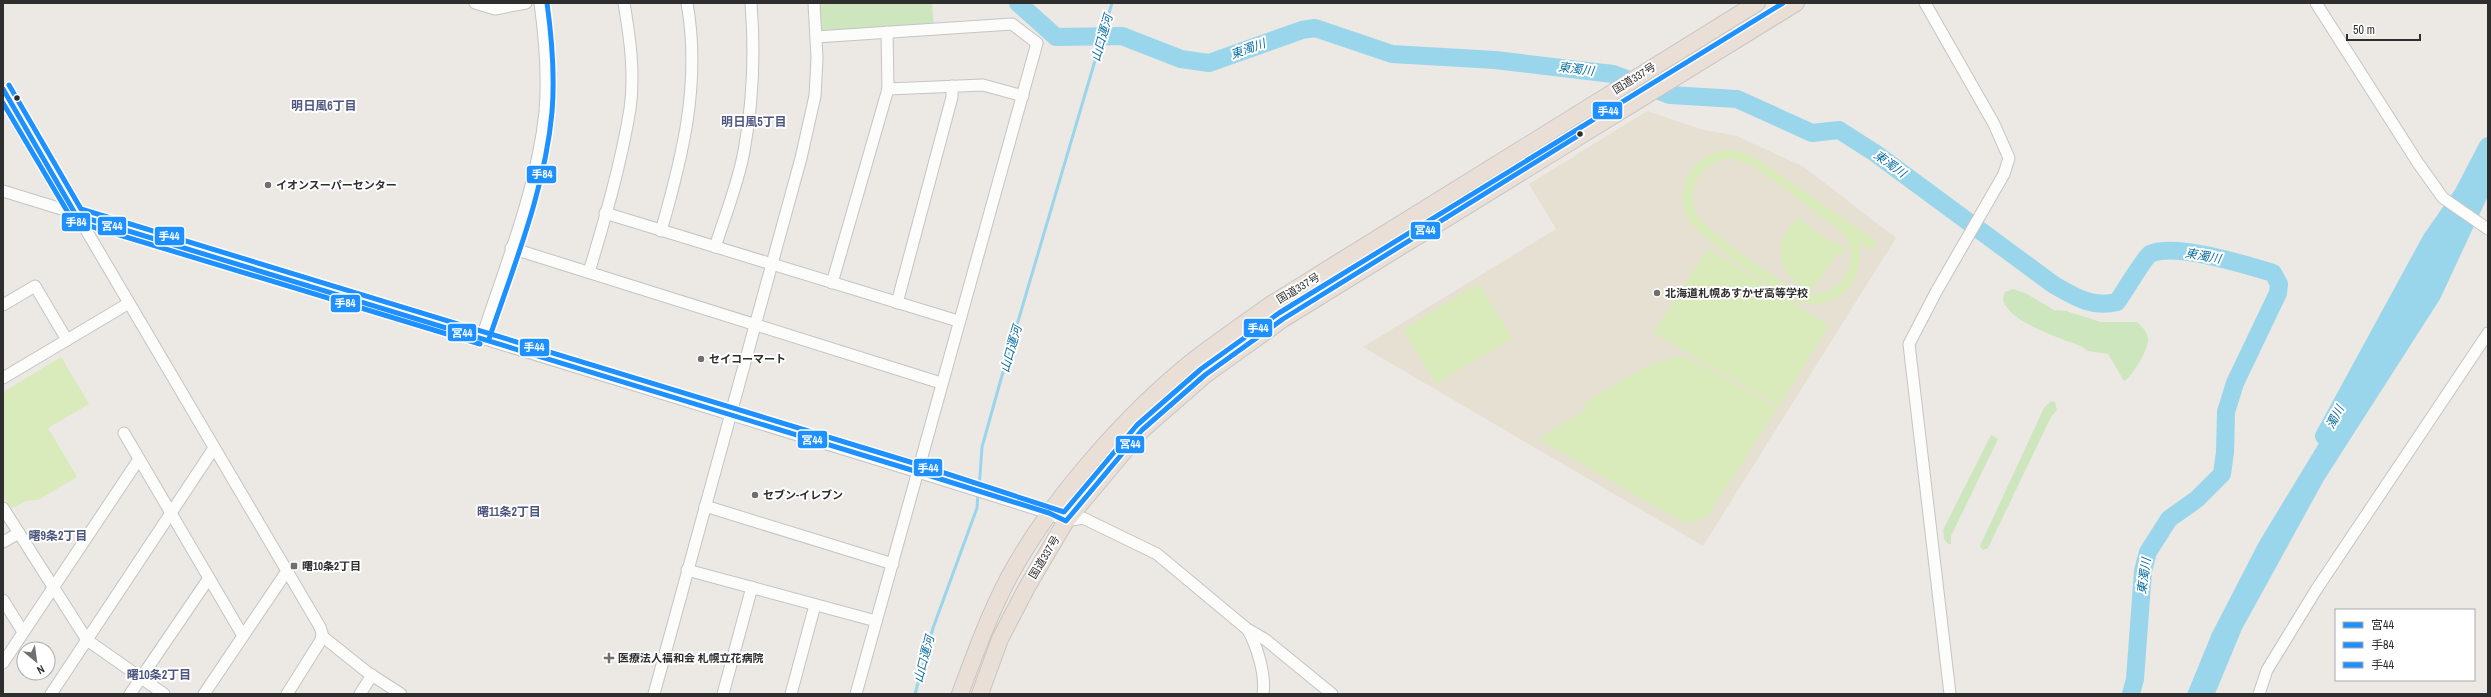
<svg xmlns="http://www.w3.org/2000/svg" width="2491" height="697" viewBox="0 0 2491 697" font-family="'Archivo Narrow','Noto Sans JP',sans-serif">
<style>
.education{fill:#e6e0d3}
.green{fill:#cee6be}
.pitch{fill:#d9eabb;fill-rule:evenodd}
.water{fill:#99d6ec}
.lines{fill:none;stroke-linecap:round;stroke-linejoin:round}
.stream{stroke:#99d6ec;stroke-width:3}
.river{stroke:#99d6ec;stroke-width:18}
.minor-casing{stroke:#c5c4c5;stroke-width:13}
.highway-casing{stroke:#c6c5c4;stroke-width:18}
.minor{stroke:#fcfcfb;stroke-width:11}
.highway{stroke:#eadfd6;stroke-width:16}
.bus-1-casing{stroke:#fff;stroke-width:8}
.bus-2-casing{stroke:#fff;stroke-width:8}
.bus-3-casing{stroke:#fff;stroke-width:8}
.bus-1{stroke:#1e90ff;stroke-width:5}
.bus-2{stroke:#1e90ff;stroke-width:5}
.bus-3{stroke:#1e90ff;stroke-width:5}
.bus-dot{fill:#2e2e2e;stroke:#fff;stroke-width:1.5}
.poi-dot{fill:#706f6e;stroke:#fff;stroke-width:1.5}
.labels{text-anchor:middle;dominant-baseline:central;stroke-width:4;stroke-linejoin:round;paint-order:stroke}
.street-label{font-size:11px;fill:#2e2e2e;stroke:#fff}
.poi-label{font-size:11px;font-weight:bold;fill:#2e2e2e;stroke:#fff;text-anchor:start}
.water-label{font-size:12px;font-style:italic;fill:#0d6fa3;stroke:#fff}
.neighbourhood-label{font-size:12px;font-weight:bold;fill:#4d5680;stroke:#fff}
.line-badge{stroke:#fff;stroke-width:1.5}
.badge-label{font-size:11px;text-anchor:middle;font-weight:bold;fill:#fff}
</style>
<rect width="100%" height="100%" fill="#ece8e4"/>
<!-- education -->
<polygon class="education" points="1647,111 1700,129 1737,136 1804,167 1896,238 1703,546 1363,347 1556,229 1529,184"/>
<!-- green -->
<g class="green">
<polygon points="814,3 932,3 934,29 816,37"/>
<path d="M 2013,289 L 2027,294 L 2054,310 L 2066,311 L 2101,322 L 2137,322 C 2142,327 2147,331 2148,338 C 2150,348 2132,377 2124,381 L 2108,354 L 2088,351 L 2081,346 C 2060,338 2018,325 2006,306 C 2002,302 2003,297 2005,292 Z"/>
<polygon points="2051,401 2055,402 2057,410 2051,417 1988,548 1983,550 1980,546 2044,408"/>
<polygon points="1991,435 1998,439 1951,536 1951,544 1948,544 1944,539 1943,530"/>
</g>
<!-- pitch -->
<g class="pitch">
<path d="M 1725,150 L 1740,151 L 1753,156 L 1877,242 L 1871,250 L 1859,242 C 1866,284 1837,313 1795,301 C 1777,294 1696,234 1688,219 C 1681,205 1681,188 1688,175 C 1696,161 1710,152 1725,150 ZM 1731,159 L 1752,165 L 1842,232 C 1852,244 1854,260 1846,274 C 1838,289 1821,297 1804,293 C 1790,290 1703,228 1697,215 C 1683,189 1703,160 1731,159 Z"/>
<path d="M 1798,218 L 1833,243 L 1842,244 L 1845,252 L 1838,254 L 1811,291 C 1777,279 1770,240 1798,218 Z"/>
<polygon points="1708,248 1829,326 1779,406 1653,333"/>
<polygon points="1479,283 1512,338 1436,384 1403,330"/>
<polygon points="1680,355 1705,366 1777,408 1708,516 1686,524 1538,439 1586,409 1584,403 1643,368"/>
<polygon points="61,357 89,404 48,428 77,477 38,500 26,501 11,509 3,496 3,392"/>
</g>
<!-- water -->
<polygon class="water" points="2488,135 2488,196 2440,299 2324,480 2242,629 2215,694 2187,694 2212,633 2259,542 2424,270"/>
<g class="lines">
<!-- stream -->
<g class="stream">
<polyline points="979,489 982,447 1001,379 1112,3"/>
<polyline points="915,694 933,628 977,508 978,494"/>
</g>
<!-- river -->
<g class="river">
<path d="M 1018,3 L 1056,37 L 1122,36 L 1181,59 L 1209,63 L 1302,30 L 1315,28 L 1392,54 L 1495,60 L 1613,74 L 1670,95 L 1737,99 L 1812,133 L 1839,130 L 1875,153 L 2054,285 C 2075,297 2092,308 2117,302 C 2123,294 2144,258 2150,254 C 2173,242 2247,265 2273,273 L 2279,284 L 2278,293 L 2235,383 L 2226,412 L 2225,452 L 2222,474 L 2197,499 L 2169,519 L 2148,552 L 2143,571 L 2135,679 L 2131,694"/>
<polyline points="2324,436 2431,240 2463,194 2488,146"/>
</g>
<!-- minor casing -->
<g class="minor-casing">
<g id="minor">
<polyline points="475,3 495,9 526,3"/>
<polyline points="1925,3 1994,124 2009,158 2004,174 1936,292 1909,344 1950,694"/>
<polyline points="2316,3 2418,163 2443,198 2488,229"/>
<polyline points="816,37 1012,24 1037,43 856,694"/>
<polyline points="3,89 320,627 322,633 321,640 287,694"/>
<polyline points="888,89 983,85 1023,96"/>
<polyline points="3,191 918,472 1049,513 1066,521 1083,518 1157,554 1247,629 1266,640 1332,694"/>
<polyline points="605,213 958,321"/>
<path d="M 661,231 C 683,155 701,82 687,3"/>
<path d="M 715,247 C 725,216 738,184 744,151 C 753,102 755,53 751,3"/>
<polyline points="511,248 941,383"/>
<path d="M 589,272 C 605,219 621,164 630,109 C 635,74 630,38 624,3"/>
<polyline points="832,283 888,89 887,32"/>
<polyline points="897,303 952,97 952,86"/>
<polyline points="3,305 35,286 67,340"/>
<path d="M 482,337 C 506,264 537,188 545,112 C 548,75 545,39 540,3"/>
<polyline points="3,378 129,303"/>
<polyline points="124,433 243,636"/>
<polyline points="705,506 893,564"/>
<polyline points="3,508 87,640 164,694"/>
<polyline points="3,542 19,533"/>
<polyline points="687,570 876,621"/>
<polyline points="3,600 23,632"/>
<path d="M 1248,630 C 1257,646 1266,675 1263,694"/>
<polyline points="322,636 367,672 401,694"/>
<polyline points="3,663 139,459"/>
<polyline points="51,694 214,448"/>
<polyline points="130,694 209,578"/>
<polyline points="204,694 287,571"/>
<polyline points="360,694 372,675"/>
<polyline points="654,694 801,158 815,96 817,58 814,3"/>
<polyline points="723,694 752,587"/>
<polyline points="791,694 815,605"/>
<polyline points="2259,694 2267,670 2316,590 2488,333"/>
</g>
</g>
<!-- highway casing -->
<g class="highway-casing">
<g id="highway">
<path d="M 960,694 C 975,654 989,615 1009,577 C 1050,501 1126,414 1194,360 C 1219,341 1245,323 1270,305 L 1757,3"/>
<polyline points="980,694 1000,639 1027,587 1066,521 1142,430 1205,375 1283,319 1796,3"/>
</g>
</g>
<!-- minor -->
<use href="#minor" class="minor"/>
<!-- highway -->
<use href="#highway" class="highway"/>
<!-- bus-1 casing -->
<g class="bus-1-casing">
<polyline id="bus-1" points="3,89 76,215 918,472 1049,513 1066,521 1142,430 1205,375 1283,319 1581,134"/>
</g>
<!-- bus-2 casing -->
<g class="bus-2-casing">
<g id="bus-2">
<polyline points="3,103 73,221 480,344"/>
<path d="M 489,339 C 514,265 545,190 552,112 C 555,76 552,39 547,3"/>
</g>
</g>
<!-- bus-3 casing -->
<g class="bus-3-casing">
<polyline id="bus-3" points="9,85 81,209 920,465 1064,512 1137,425 1201,369 1279,313 1783,3"/>
</g>
<!-- bus-1 -->
<use href="#bus-1" class="bus-1"/>
<!-- bus-2 -->
<use href="#bus-2" class="bus-2"/>
<!-- bus-3 -->
<use href="#bus-3" class="bus-3"/>
</g>
<!-- markers -->
<g class="bus-dot">
<circle cx="17" cy="98" r="3.5"/>
<circle cx="1580" cy="134" r="3.5"/>
</g>
<g class="poi-dot">
<circle cx="268" cy="185" r="4"/>
<circle cx="1657" cy="293" r="4"/>
<circle cx="701" cy="359" r="4"/>
<circle cx="755" cy="495" r="4"/>
<rect x="290" y="562" width="8" height="8" rx="2"/>
<path d="M607 652h4v4h4v4h-4v4h-4v-4h-4v-4h4z"/>
</g>
<g class="labels">
<!-- street labels -->
<g class="street-label">
<text transform="translate(1634 78) rotate(-32)">国道337号</text>
<text transform="translate(1298 288) rotate(-31)">国道337号</text>
<text transform="translate(1044 557) rotate(-59)">国道337号</text>
</g>
<!-- poi labels -->
<g class="poi-label">
<text x="276" y="185">イオンスーパーセンター</text>
<text x="1665" y="293">北海道札幌あすかぜ高等学校</text>
<text x="709" y="359">セイコーマート</text>
<text x="763" y="495">セブン-イレブン</text>
<text x="302" y="566">曙10条2丁目</text>
<text x="618" y="658">医療法人福和会 札幌立花病院</text>
</g>
<!-- water labels -->
<g class="water-label">
<text transform="translate(1102 38) rotate(-74)">山口運河</text>
<text transform="translate(1248 49) rotate(-20)">東濁川</text>
<text transform="translate(1576 69) rotate(7)">東濁川</text>
<text transform="translate(1890 164) rotate(36)">東濁川</text>
<text transform="translate(2203 256) rotate(10)">東濁川</text>
<text transform="translate(1011 349) rotate(-74)">山口運河</text>
<text transform="translate(2335 417) rotate(-62)">濁川</text>
<text transform="translate(2144 576) rotate(-82)">東濁川</text>
<text transform="translate(924 659) rotate(-75)">山口運河</text>
</g>
<!-- neighbourhood labels -->
<g class="neighbourhood-label">
<text x="324" y="106">明日風6丁目</text>
<text x="754" y="122">明日風5丁目</text>
<text x="509" y="512">曙11条2丁目</text>
<text x="58" y="536">曙9条2丁目</text>
<text x="159" y="675">曙10条2丁目</text>
</g>
</g>
<g class="line-badge">
<rect x="1592" y="101" width="31" height="19" rx="4" fill="#1e90ff"/>
<rect x="526" y="165" width="31" height="19" rx="4" fill="#1e90ff"/>
<rect x="61" y="212" width="30" height="20" rx="4" fill="#1e90ff"/>
<rect x="97" y="216" width="30" height="20" rx="4" fill="#1e90ff"/>
<rect x="1410" y="221" width="31" height="19" rx="4" fill="#1e90ff"/>
<rect x="154" y="226" width="31" height="20" rx="4" fill="#1e90ff"/>
<rect x="330" y="294" width="31" height="19" rx="4" fill="#1e90ff"/>
<rect x="1243" y="318" width="30" height="20" rx="4" fill="#1e90ff"/>
<rect x="447" y="323" width="30" height="19" rx="4" fill="#1e90ff"/>
<rect x="519" y="338" width="31" height="19" rx="4" fill="#1e90ff"/>
<rect x="797" y="430" width="31" height="19" rx="4" fill="#1e90ff"/>
<rect x="1115" y="435" width="30" height="19" rx="4" fill="#1e90ff"/>
<rect x="913" y="458" width="30" height="19" rx="4" fill="#1e90ff"/>
</g>
<g class="badge-label">
<text x="1608" y="115">手44</text>
<text x="542" y="178">手84</text>
<text x="76" y="226">手84</text>
<text x="112" y="230">宮44</text>
<text x="1425" y="234">宮44</text>
<text x="169" y="240">手44</text>
<text x="345" y="307">手84</text>
<text x="1258" y="332">手44</text>
<text x="462" y="337">宮44</text>
<text x="534" y="351">手44</text>
<text x="812" y="444">宮44</text>
<text x="1130" y="448">宮44</text>
<text x="928" y="472">手44</text>
</g>
<!-- border -->
<rect width="2491" height="697" fill="none" stroke="#2e2e2e" stroke-width="8"/>
<!-- legend -->
<rect x="2335" y="609" width="140" height="72" fill="#ffffff" stroke="#ababab"/>
<rect x="2343" y="622" width="20" height="6" fill="#1e90ff" stroke="#ababab"/>
<text x="2371" y="629" font-size="12" fill="#2e2e2e">宮44</text>
<rect x="2343" y="642" width="20" height="6" fill="#1e90ff" stroke="#ababab"/>
<text x="2371" y="649" font-size="12" fill="#2e2e2e">手84</text>
<rect x="2343" y="662" width="20" height="6" fill="#1e90ff" stroke="#ababab"/>
<text x="2371" y="669" font-size="12" fill="#2e2e2e">手44</text>
<!-- north arrow -->
<g transform="translate(36 661) rotate(151)"><circle r="19" fill="#ffffff" stroke="#ababab"/>
<path d="M0-3L7 15L0 10L-7 15Z" fill="#706f6e"/>
<text y="-6" font-size="11" font-weight="bold" text-anchor="middle" fill="#2e2e2e">N</text>
</g>
<!-- scale -->
<path d="M2347 34v6h73v-6" fill="none" stroke="#2e2e2e" stroke-width="2"/>
<text x="2353" y="34" font-size="12" fill="#2e2e2e" stroke="#ffffff" stroke-width="3" paint-order="stroke">50 m</text>
</svg>
